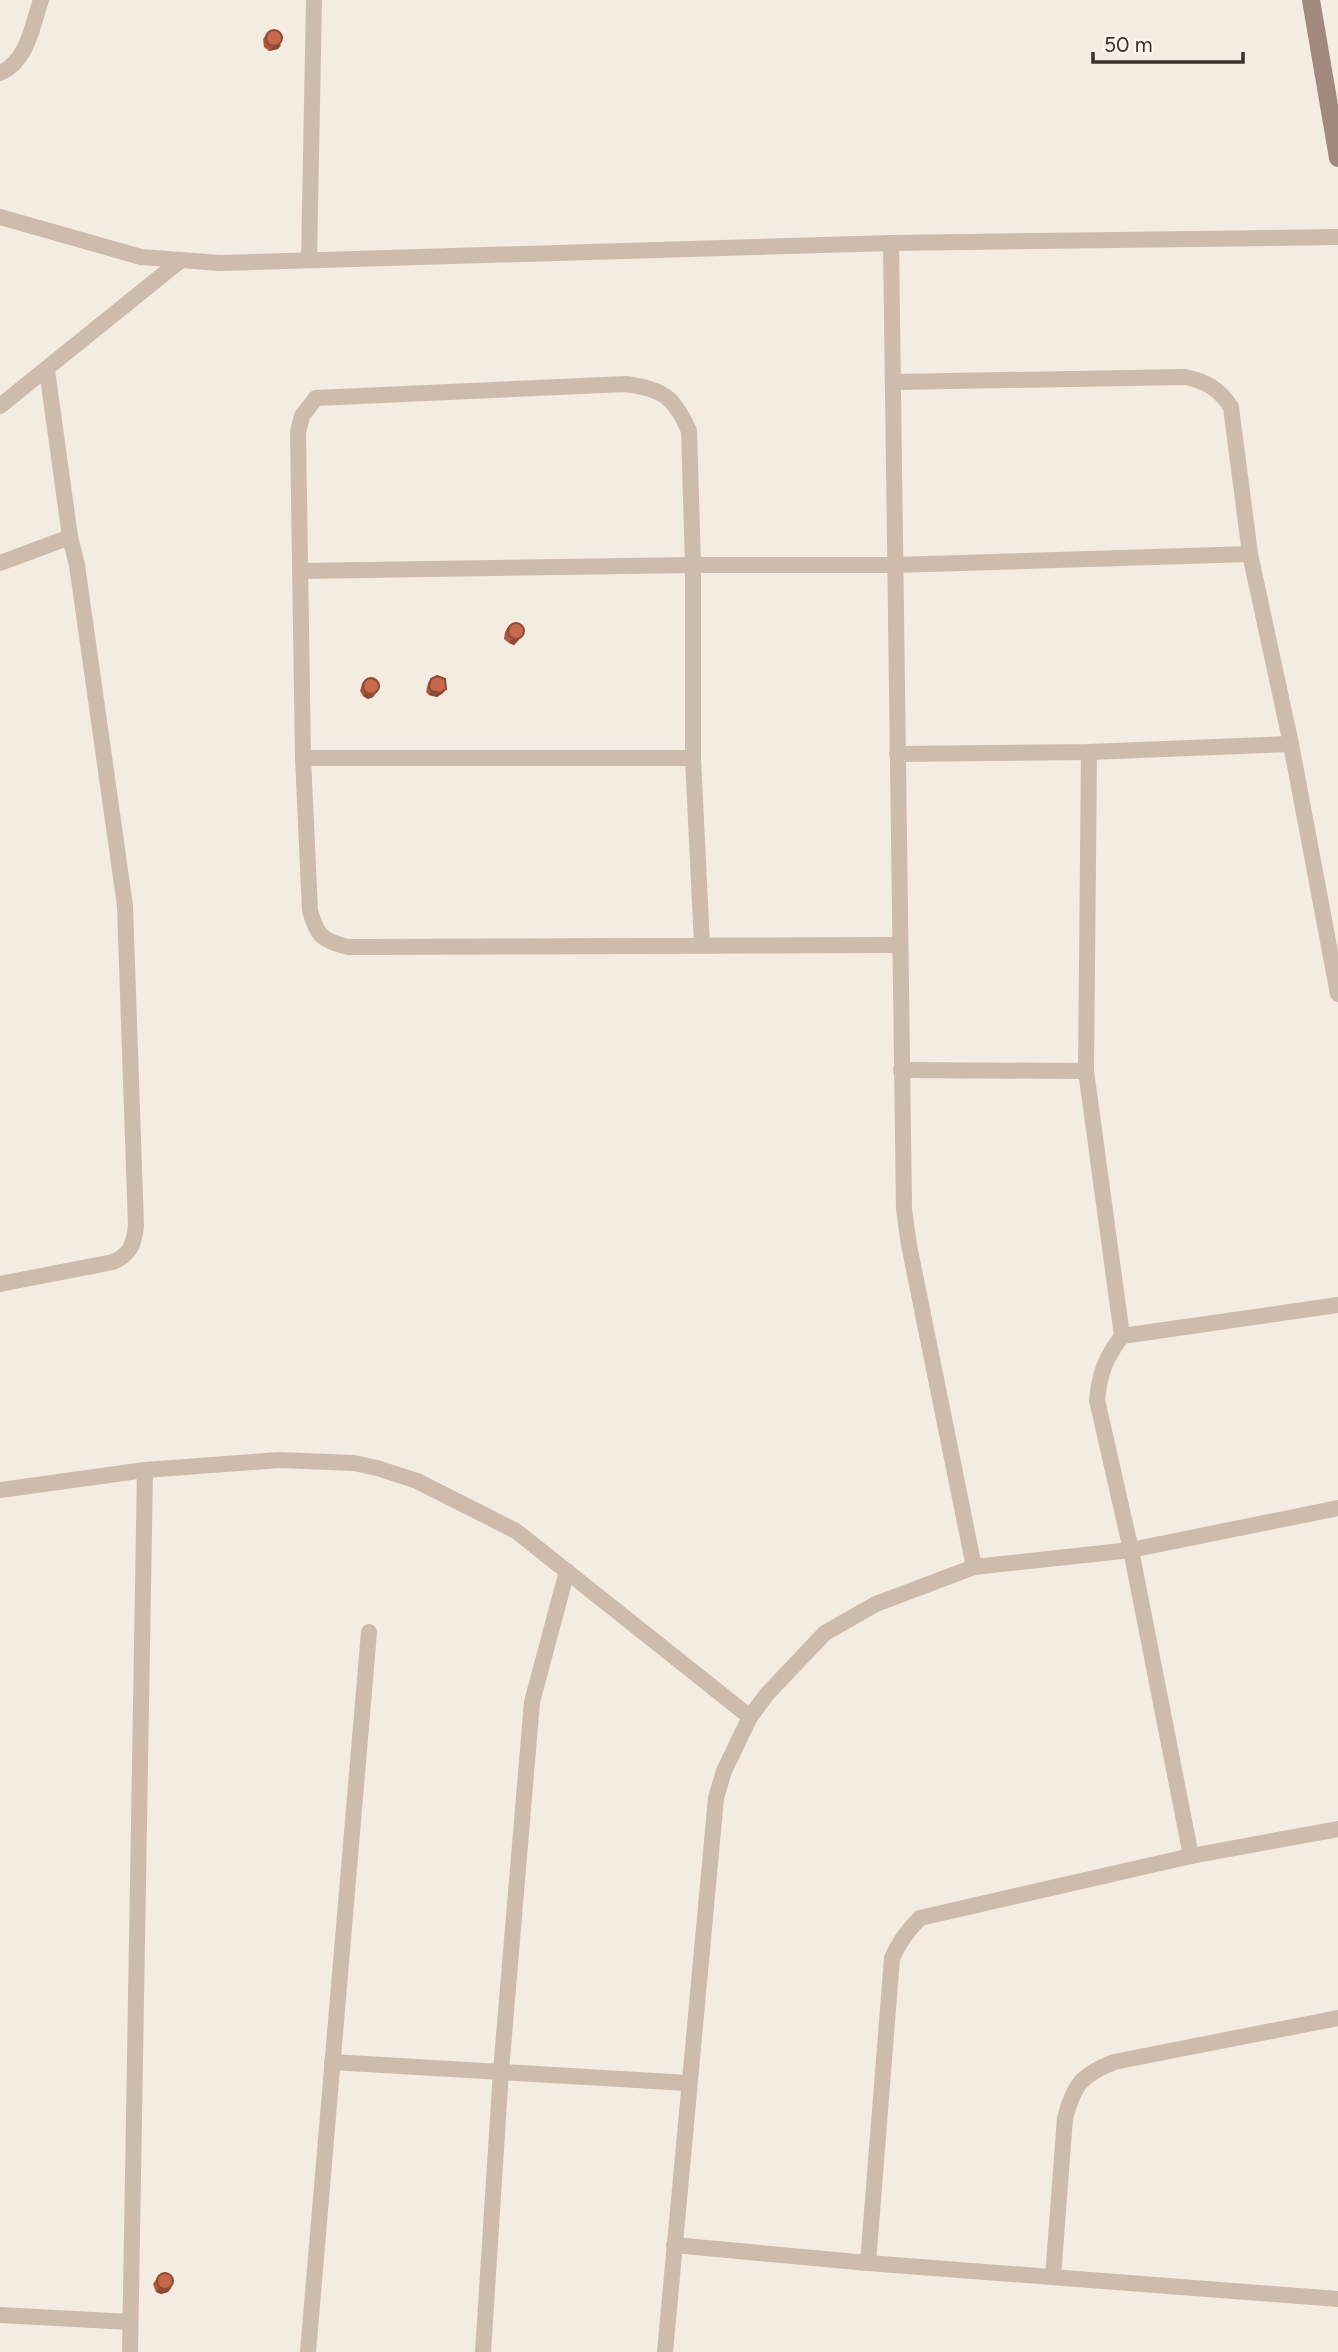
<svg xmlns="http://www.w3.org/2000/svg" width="1338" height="2352" viewBox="0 0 1338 2352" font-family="Figtree,sans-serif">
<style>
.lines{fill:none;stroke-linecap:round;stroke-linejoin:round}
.street{stroke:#cdbbac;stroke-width:16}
.secondary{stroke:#a18a7d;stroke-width:18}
.wall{fill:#ac5a40}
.shaded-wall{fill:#8c4a34}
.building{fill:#c8694b;stroke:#8c4a34;stroke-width:2}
</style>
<rect width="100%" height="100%" fill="#f4ebe1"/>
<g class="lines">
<!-- street -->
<g class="street">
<path d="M 0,73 C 28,61 32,26 41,0"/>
<polyline points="0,217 141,257 220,263 891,243 1338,237"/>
<polyline points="891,243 904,1209 909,1245 974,1567"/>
<polyline points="309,260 314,0"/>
<polyline points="47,370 70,537"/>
<path d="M 893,382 L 1185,377 C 1206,381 1219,389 1231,407 L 1250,554 L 1291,744 L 1338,994"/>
<polyline points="0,406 181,260"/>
<path d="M 0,563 L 70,537 L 77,565 L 125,906 L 136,1226 C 134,1244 130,1255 113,1262 L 0,1284"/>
<polyline points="300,571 693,565 895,565 1250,554"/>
<polyline points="1089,752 1086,1071 1122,1336 1338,1305"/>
<polyline points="897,754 1089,752 1291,744"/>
<polyline points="303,758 693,758"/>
<path d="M 702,945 L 693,758 L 693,565 L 689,431 C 674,396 662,389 626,384 L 316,398 L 302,416 L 298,432 L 303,758 L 310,911 C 317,935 322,941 348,947 L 899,945"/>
<polyline points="901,1070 1086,1071"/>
<path d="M 1122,1336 C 1105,1359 1100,1372 1097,1400 L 1131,1550 L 1191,1856"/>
<polyline points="0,1490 145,1470 279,1460 354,1463 377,1468 417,1481 516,1531 750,1717"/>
<polyline points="332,2062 688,2083"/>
<polyline points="674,2245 868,2263 1338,2299"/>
<path d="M 868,2263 L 892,1958 C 899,1942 908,1930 920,1918 L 1191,1856 L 1338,1829"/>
<path d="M 1053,2277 L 1065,2118 C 1074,2085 1081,2075 1114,2062 L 1338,2018"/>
<polyline points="0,2315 130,2322"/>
<polyline points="130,2352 145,1470"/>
<polyline points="308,2352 369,1632"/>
<polyline points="483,2352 501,2071 532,1702 567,1571"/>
<polyline points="665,2352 716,1798 724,1771 750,1717 767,1694 825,1633 876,1604 974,1567 1131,1550 1338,1508"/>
</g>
<!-- secondary -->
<polyline class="secondary" points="1311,0 1338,158"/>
</g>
<!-- wall -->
<g class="wall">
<polygon points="266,35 281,45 278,49 269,51 264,47 263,39"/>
<polygon points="508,627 524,634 514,645 509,643 504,639 505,632"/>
<polygon points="431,679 443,693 437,697 429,695 426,692 428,683"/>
<polygon points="365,680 380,687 373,697 368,699 363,696 360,691 362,684"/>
<polygon points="159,2275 171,2288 168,2292 161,2294 156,2292 153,2284"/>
</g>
<!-- shaded-wall -->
<g class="shaded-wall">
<polygon points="281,45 278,49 269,51 272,47"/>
<polygon points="524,634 514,645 509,643 512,639"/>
<polygon points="446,689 443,693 437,697 429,695 432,691"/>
<polygon points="366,692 376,693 373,697 368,699 363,696"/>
<polygon points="159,2288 171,2288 168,2292 161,2294 156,2292"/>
</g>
<!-- building -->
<g class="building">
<circle cx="274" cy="38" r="8"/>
<circle cx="516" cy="631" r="8"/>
<polygon points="437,676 445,679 446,689 440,693 432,691 429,688 431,679"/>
<circle cx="371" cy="686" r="8"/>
<circle cx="165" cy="2281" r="8"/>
</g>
<!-- scale -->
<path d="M1093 52v10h150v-10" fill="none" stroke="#3b302b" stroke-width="3.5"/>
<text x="1104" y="52" font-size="21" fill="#3b302b" stroke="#fbf5ee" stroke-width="5" paint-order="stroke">50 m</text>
</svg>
